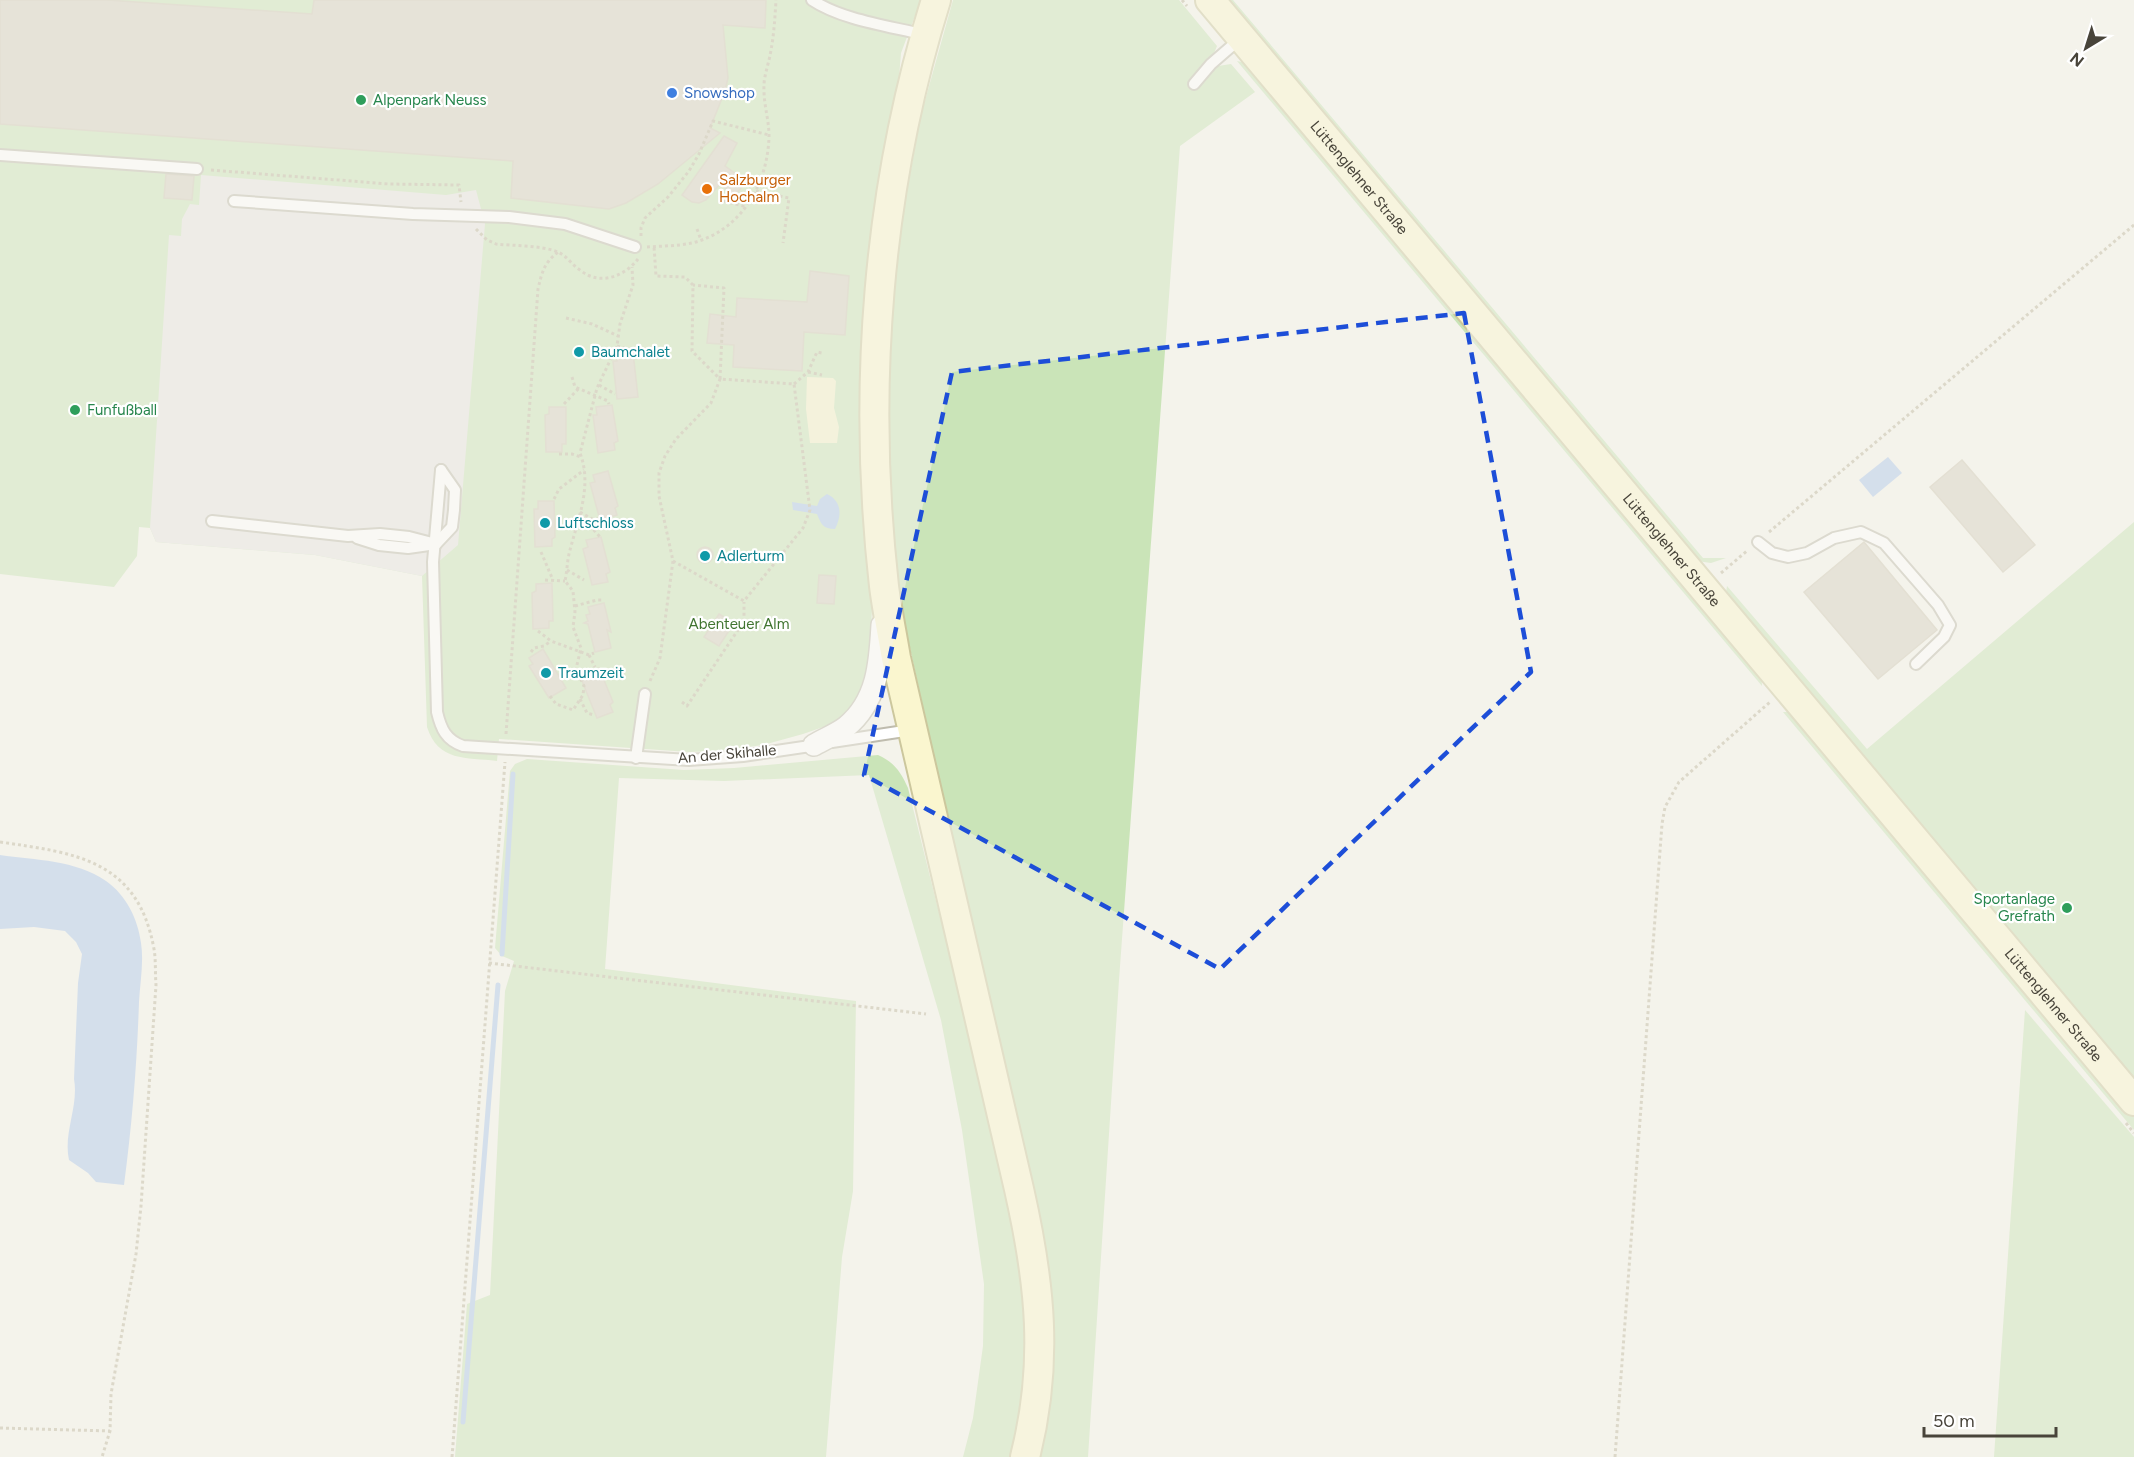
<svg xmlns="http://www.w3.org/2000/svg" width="2134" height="1457" viewBox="0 0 2134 1457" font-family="Figtree,sans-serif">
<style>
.green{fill:#cae4b8}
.sand{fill:#f4f2cb}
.parking{fill:#e6e5e2}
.water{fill:#aec8eb}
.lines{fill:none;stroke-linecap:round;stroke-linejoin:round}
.stream{stroke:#aec8eb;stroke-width:5}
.building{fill:#d5d0c2;stroke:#cfc9b5;stroke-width:1.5}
.lane-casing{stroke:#bfbcae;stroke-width:14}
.street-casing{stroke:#bfbcae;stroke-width:24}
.secondary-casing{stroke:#ccc79d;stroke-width:32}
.path{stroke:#bfb9a1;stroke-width:3;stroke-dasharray:3 3;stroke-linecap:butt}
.lane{stroke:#fff;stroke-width:10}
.street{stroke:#fff;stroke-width:21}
.secondary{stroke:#faf6cf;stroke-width:28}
.marked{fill:none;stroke:#1d4ed8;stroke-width:4.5;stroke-dasharray:12 8;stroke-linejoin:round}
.shop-dot{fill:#3f7fe0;stroke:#fff;stroke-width:2}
.leisure-dot{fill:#2e9e5b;stroke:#fff;stroke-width:2}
.food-dot{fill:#e8710a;stroke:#fff;stroke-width:2}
.culture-dot{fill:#0f9aa8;stroke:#fff;stroke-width:2}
.labels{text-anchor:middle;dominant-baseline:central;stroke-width:4.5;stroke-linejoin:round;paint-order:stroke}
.shop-label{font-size:15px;fill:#366cbe;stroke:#fff;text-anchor:start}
.leisure-label{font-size:15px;fill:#27864d;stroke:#fff;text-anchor:start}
.street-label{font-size:15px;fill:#48443a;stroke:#fff}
.food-label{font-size:15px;fill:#c56008;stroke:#fff;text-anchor:start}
.culture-label{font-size:15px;fill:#0d838f;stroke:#fff;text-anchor:start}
.park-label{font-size:15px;fill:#417531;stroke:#fff}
</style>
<rect width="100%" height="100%" fill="#f4f3eb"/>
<!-- green -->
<g class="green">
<path d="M 0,0 L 921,0 L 901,53 L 899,78 L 876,195 L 870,249 L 873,588 L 869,671 L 863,692 L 844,716 L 829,725 L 803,734 L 763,745 L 718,751 L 689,752 L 499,739 L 497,761 C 466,757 438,762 427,727 L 422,576 L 315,555 L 156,542 L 150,528 L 139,527 L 137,556 L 114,587 L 0,574 Z"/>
<polygon points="953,0 1179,0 1217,46 1210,63 1212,67 1231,64 1255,92 1180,146 1119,980 1088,1457 1036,1457 1043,1422 967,908 903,616 894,562 888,503 889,308 903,213 921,115"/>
<polygon points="1221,0 1233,0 1703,558 1726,558 1711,563 1697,561"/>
<polygon points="1237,61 1251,64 1761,672 1762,686"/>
<polygon points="2134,522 2134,1086 1725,599 1727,586 1867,749"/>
<polygon points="1783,712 1795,712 2134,1117 2134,1130"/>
<path d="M 878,755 C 894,762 901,772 908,788 L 937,905 L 963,1000 L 1027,1281 L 1028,1374 L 1013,1457 L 963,1457 L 973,1418 L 983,1346 L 984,1284 L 962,1130 L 941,1020 L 869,775 L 724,781 L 619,778 L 605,969 L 856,1001 L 853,1191 L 842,1257 L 826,1457 L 455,1457 L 467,1304 L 490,1295 L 505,991 L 514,961 L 502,956 L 495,948 L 510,771 L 515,764 L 527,759 L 684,770 L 734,768 Z"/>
<polygon points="2025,1010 2134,1137 2134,1457 1994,1457"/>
</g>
<!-- sand -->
<polygon class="sand" points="807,377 833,378 836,381 834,408 839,427 837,443 810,443 806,409"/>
<!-- parking -->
<polygon class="parking" points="201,175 446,195 476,190 485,224 458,545 422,576 315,555 156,542 150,528 169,235 181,236 182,219 190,204 199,205"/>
<!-- water -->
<g class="water">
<polygon points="1888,457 1902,473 1873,497 1859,480"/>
<path d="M 827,494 C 842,501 842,516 835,529 C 823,529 821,524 817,514 L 793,510 L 792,502 L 817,506 L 820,499 Z"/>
<path d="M 0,855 C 35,860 76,860 106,881 C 126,895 138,919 141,943 C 144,962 140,983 139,1002 C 137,1064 132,1125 124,1185 L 96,1182 L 88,1173 L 69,1160 C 63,1133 79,1106 74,1079 L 78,983 L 82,954 L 76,942 L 65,931 L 34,927 L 0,929 Z"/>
</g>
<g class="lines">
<!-- stream -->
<g class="stream">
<polyline points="502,954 513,774"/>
<polyline points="463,1422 498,985"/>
</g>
</g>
<!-- building -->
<g class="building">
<polygon points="0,0 107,0 312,14 314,0 766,0 765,28 723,25 728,78 725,91 710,128 720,133 658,184 626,203 609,209 511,198 513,161 0,124"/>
<polygon points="724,136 737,143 725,166 746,181 735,196 720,184 706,200 699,203 692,202 682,195"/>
<polygon points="166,174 194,176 192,200 164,198"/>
<polygon points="810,271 849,276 845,335 804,332 802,371 733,367 734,345 707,343 710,314 736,317 737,298 807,302"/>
<polygon points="633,352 638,397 617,399 613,361 617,361 617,354"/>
<polygon points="612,405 618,441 614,443 615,450 598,453 593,415 597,415 596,407"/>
<polygon points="549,407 566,407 566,444 562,444 562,452 546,452 545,415 549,414"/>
<polygon points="1962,460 2035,545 2003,572 1930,487"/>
<polygon points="608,471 618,506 615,508 617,515 600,520 590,483 595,482 593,475"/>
<polygon points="538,501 554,501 555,537 552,539 552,546 535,547 534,509 538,509"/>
<polygon points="601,537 610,572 606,574 608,582 592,585 583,549 588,547 586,540"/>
<polygon points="1864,542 1937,630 1878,679 1804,592"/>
<circle cx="705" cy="555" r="8"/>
<polygon points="819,575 836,576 834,604 817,603"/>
<polygon points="552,583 553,621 549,621 549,628 533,629 532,593 536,591 536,584"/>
<polygon points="604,603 611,632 607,630 611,648 595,652 588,624 584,623 588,621 586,615 590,614 588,607"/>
<polygon points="719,614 734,623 719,646 704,637"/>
<polygon points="543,649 566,688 549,698 529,666 533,664 529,658"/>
<polygon points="599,668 613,702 610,705 613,712 597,718 580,676"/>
</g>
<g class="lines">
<!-- lane casing -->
<g class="lane-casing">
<g id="lane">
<path d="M 812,0 C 842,20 889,26 925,35"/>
<polyline points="1194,84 1211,64 1241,38"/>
<polyline points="0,155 197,169"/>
<polyline points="234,201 413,214 509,217 565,224 635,247"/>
<path d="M 441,470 L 433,562 L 437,712 C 441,729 446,740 463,746 L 689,760 L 743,756 L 817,745"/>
<polyline points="212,521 348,536 380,534 409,537 436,544"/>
<polyline points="357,538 379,545 408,548 436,544 452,527 454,510 455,490 441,470"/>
<polyline points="1758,542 1772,553 1788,557 1807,553 1834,538 1861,532 1884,543 1938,605 1950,625 1944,637 1916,664"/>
<polyline points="832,742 911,730"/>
<polyline points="636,758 645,694"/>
</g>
</g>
<!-- street casing -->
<g class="street-casing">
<path id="street" d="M 814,745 C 824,739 837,734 846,727 C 878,701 880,662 882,625"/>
</g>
<!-- secondary casing -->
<g class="secondary-casing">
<g id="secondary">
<path d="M 936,0 C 877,189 862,390 884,586 C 887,610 892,634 896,658 L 1019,1189 C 1040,1282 1049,1363 1025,1457"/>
<path id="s1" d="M 1210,0 L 2134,1101"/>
</g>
</g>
<!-- path -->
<g class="path">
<polyline points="1182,0 1187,6"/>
<polyline points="211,170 389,184 459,185 461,202"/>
<polyline points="756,191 789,198 783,243"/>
<polyline points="724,201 747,207"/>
<path d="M 476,229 L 487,240 L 496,244 C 515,246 540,245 558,252 C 567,256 572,265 580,270 C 599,286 624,277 638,259"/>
<polyline points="697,229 701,240"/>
<polyline points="641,236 641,228 645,218 668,197 689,171 699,154 713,121 769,135"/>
<path d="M 647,247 C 662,246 678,246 692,243 C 741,231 768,184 769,136 C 769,120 764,106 764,90 C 763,77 769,64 771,50 C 774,34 775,17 776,0"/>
<polyline points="566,318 592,324 618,336"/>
<polyline points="617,346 630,350"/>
<polyline points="808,372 822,375"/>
<polyline points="572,377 575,387 608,401 609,404"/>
<polyline points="794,384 808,372 817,352 822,353"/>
<polyline points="599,385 615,394"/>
<polyline points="564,404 579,388"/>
<polyline points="559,454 572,454 581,457"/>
<polyline points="554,499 559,489 584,470"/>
<polyline points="580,512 592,519 605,519"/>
<polyline points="578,521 592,528 601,538"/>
<polyline points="1769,532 2134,225"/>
<polyline points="541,552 553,580"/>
<polyline points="673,561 744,601 803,528 810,510 794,384 720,379 724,288 693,285"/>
<polyline points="567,570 584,580"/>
<polyline points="1721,573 1748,550"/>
<polyline points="545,580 565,581"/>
<polyline points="575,606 597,600 603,600"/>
<polyline points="538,631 551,641 589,655 594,653"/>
<polyline points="531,652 534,648 544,646 551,641"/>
<polyline points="589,655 595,667"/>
<polyline points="650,681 660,658 673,561 659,496 659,473 665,456 676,439 711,403 720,379 692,351 693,285 685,277 656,276 654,246"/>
<path d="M 550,696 L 556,704 L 573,710 L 583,695 L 584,686 L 576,669 L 581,648 L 573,627 L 575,612 L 573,591 L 565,581 C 567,572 567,563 569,554 C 577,521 593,487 580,453 L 597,388 L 617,346 L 620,324 L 633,285 L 632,267"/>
<polyline points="580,699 587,713 594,715"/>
<polyline points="682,702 687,706 744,621 744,602"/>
<path d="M 506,734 L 538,289 C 542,272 544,263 558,252"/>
<path d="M 0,842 C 76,853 138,860 154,949 C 156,960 155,973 156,985 L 141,1206 L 136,1254 L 111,1394 L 110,1431 L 102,1457"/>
<polyline points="489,963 926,1014"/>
<polyline points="2126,1123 2134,1133"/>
<polyline points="0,1428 110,1431"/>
<polyline points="452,1457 505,762"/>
<polyline points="1615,1457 1662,824 1665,807 1679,782 1770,702"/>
</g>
<!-- lane -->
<use href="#lane" class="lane"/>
<!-- street -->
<use href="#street" class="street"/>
<!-- secondary -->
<use href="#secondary" class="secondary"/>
</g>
<!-- marked area -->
<path d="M0 0H2134V1457H0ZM 1464,313 L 1531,672 L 1220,969 L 864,775 L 952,372 Z" fill="#f4f3eb" fill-opacity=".55" fill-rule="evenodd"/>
<path class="marked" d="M 1464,313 L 1531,672 L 1220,969 L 864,775 L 952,372 Z"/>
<!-- markers -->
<circle class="shop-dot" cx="672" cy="93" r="6"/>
<g class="leisure-dot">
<circle cx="361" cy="100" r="6"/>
<circle cx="75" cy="410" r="6"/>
<circle cx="2067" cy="908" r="6"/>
</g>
<circle class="food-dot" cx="707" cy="189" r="6"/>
<g class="culture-dot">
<circle cx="579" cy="352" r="6"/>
<circle cx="545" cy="523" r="6"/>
<circle cx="705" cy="556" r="6"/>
<circle cx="546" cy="673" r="6"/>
</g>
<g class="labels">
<!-- shop labels -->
<g class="shop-label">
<text x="684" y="93">Snowshop</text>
</g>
<!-- leisure labels -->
<g class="leisure-label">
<text x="373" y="100">Alpenpark Neuss</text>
<text x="87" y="410">Funfußball</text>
<text x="2055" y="899" text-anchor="end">Sportanlage<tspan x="2055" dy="17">Grefrath</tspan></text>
</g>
<!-- street labels -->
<g class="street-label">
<text stroke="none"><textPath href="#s1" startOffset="232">Lüttenglehner Straße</textPath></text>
<text stroke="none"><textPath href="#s1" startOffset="718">Lüttenglehner Straße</textPath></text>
<text transform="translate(727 754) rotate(-5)">An der Skihalle</text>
<text stroke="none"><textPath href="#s1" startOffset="1312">Lüttenglehner Straße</textPath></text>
</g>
<!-- food labels -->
<g class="food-label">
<text x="719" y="180">Salzburger<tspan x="719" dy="17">Hochalm</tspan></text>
</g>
<!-- culture labels -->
<g class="culture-label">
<text x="591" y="352">Baumchalet</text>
<text x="557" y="523">Luftschloss</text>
<text x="717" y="556">Adlerturm</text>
<text x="558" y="673">Traumzeit</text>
</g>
<!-- park labels -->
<g class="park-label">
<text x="739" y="624">Abenteuer Alm</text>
</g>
</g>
<!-- north arrow -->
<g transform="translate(2086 48) rotate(218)" stroke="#ffffff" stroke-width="4.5" paint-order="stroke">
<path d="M0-4.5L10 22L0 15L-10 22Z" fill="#48443a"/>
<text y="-9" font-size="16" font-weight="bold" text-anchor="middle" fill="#48443a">N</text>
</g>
<!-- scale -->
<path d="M1924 1427v9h132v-9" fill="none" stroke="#48443a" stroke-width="3"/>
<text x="1933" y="1427" font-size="18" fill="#48443a" stroke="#ffffff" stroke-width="4.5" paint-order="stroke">50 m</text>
</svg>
